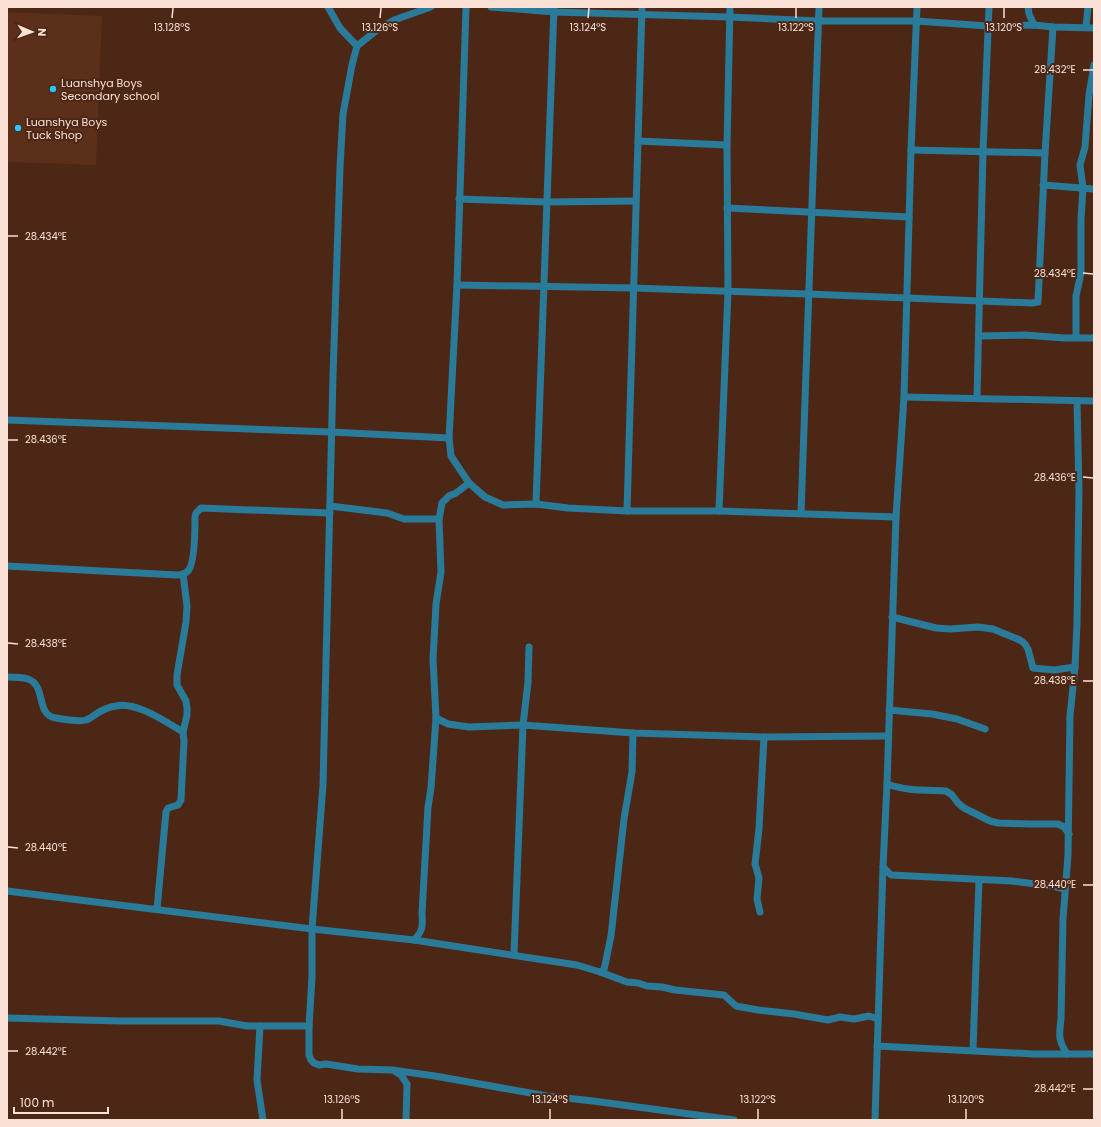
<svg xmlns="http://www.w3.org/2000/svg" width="1101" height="1127" viewBox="0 0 1101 1127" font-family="Poppins,sans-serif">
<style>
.built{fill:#5b2f19}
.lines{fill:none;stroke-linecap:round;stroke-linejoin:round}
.street{stroke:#2a7b99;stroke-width:7}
.ticks{fill:none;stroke:#fae1d6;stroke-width:1.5}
.poi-dot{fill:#22c9fd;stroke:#4c2715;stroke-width:1.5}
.labels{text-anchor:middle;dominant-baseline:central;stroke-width:4;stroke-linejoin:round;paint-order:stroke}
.poi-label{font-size:11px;fill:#fae1d6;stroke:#4c2715;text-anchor:start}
.ticks-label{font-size:10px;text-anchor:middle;fill:#fae1d6;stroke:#4c2715;stroke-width:4;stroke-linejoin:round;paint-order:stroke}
</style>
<rect width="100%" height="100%" fill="#4c2715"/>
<!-- built -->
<polygon class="built" points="7,12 102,16 96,165 7,162"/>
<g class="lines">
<!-- street -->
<g class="street">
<polyline points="328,7 340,28 357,46 352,65 343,114 340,167 333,376 323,785 312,929 312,977 309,1026 309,1055 311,1060 314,1063 319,1065 326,1064 358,1069 392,1070 435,1076 547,1096 593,1101 734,1120"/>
<polyline points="466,7 457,285 449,438 451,456 469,483 485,497 503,505 536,504 568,508 627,511 719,511 896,517"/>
<polyline points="491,7 554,12 729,17 819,21 916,21 988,26 1034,25 1053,27 1094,28"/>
<polyline points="917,7 911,150 904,397 896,517 887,784 883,867 891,875 1012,881 1052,886 1065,889"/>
<polyline points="1028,7 1029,14 1034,25"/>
<polyline points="1086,27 1088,7"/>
<polyline points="357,46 377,30 394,20 431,7"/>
<polyline points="638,141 727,145"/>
<polyline points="911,150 1045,153"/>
<polyline points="1043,185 1094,189"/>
<polyline points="459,199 547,202 636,201"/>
<polyline points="727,208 909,217"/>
<polyline points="457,285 633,288 808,294 1032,303 1038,302 1045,153 1053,27"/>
<polyline points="979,336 1025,335 1064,338 1094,338"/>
<polyline points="1076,337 1076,296 1081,273 1081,219 1083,188 1080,165 1085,147 1089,95 1094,65"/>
<polyline points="904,397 1094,401"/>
<polyline points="977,398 983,152 989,7"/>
<polyline points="7,420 331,432 449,438"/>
<polyline points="536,504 554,7"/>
<polyline points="330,506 387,513 404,519 439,519"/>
<polyline points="627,511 642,7"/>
<polyline points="719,511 728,291 727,145 730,7"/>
<polyline points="801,513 819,7"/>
<path d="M 7,566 L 177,575 C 181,575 185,574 188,571 C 195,564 195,528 195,517 L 196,513 L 201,508 L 330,513"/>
<polyline points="892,617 936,628 950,629 978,627 993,629 1020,640 1025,644 1028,649 1033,668 1054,670 1075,667"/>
<path d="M 7,677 C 14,677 22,677 28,679 C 47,686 35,715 56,718 C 62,719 80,722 86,720 C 90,719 93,716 96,714 C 102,710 109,707 116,706 C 136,701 166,722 183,732"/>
<polyline points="889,710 932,714 957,719 985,729"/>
<polyline points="436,718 448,724 469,727 523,725 633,733 764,737 888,736"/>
<path d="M 887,784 C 906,791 926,790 946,791 L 952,795 L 958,803 L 964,808 L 990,821 L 998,823 L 1029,824 L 1058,824 L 1064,827 L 1069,834"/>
<polyline points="7,891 312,929 414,940 577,965 600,972 604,970 611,936 624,819 632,772 633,733"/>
<polyline points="157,909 166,812 168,808 178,805 181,800 184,741 183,732 187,715 187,708 186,701 177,685 177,675 186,622 187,606 183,574"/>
<polyline points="760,912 757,899 759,878 755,864 759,829 764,737"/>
<path d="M 414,940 C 423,931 423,926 422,913 L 428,807 L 431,788 L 436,718 L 433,659 L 436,604 L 441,572 L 439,519 L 442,503 L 449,496 L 456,493 L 469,483"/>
<polyline points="514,954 523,725 528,682 529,647"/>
<polyline points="600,972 627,982 638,983 647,986 662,987 675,990 724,995 736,1006 758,1010 794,1014 828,1020 840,1017 854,1019 869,1016 878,1019"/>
<polyline points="7,1018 120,1021 219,1021 247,1026 309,1026"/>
<polyline points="260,1026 257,1080 263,1120"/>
<polyline points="877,1046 1034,1054 1094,1054"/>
<polyline points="973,1050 979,880"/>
<path d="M 1067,1054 C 1058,1040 1059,1035 1061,1019 L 1063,919 L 1068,855 L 1070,716 L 1075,667 L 1077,623 L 1079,491 L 1077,401"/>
<polyline points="396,1072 401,1075 407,1084 406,1120"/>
<polyline points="875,1120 883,867"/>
</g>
</g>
<!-- ticks -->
<path class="ticks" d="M 172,18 L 173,8M 380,18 L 381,8M 588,18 L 589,8M 796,18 L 796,8M 1004,18 L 1004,8M 1083,70 L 1093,70M 8,236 L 18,236M 1083,273 L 1093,274M 8,440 L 18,440M 1083,477 L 1093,478M 8,643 L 18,644M 1083,681 L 1093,681M 8,847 L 18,848M 1083,885 L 1093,885M 8,1051 L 18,1051M 1083,1089 L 1093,1089M 342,1119 L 342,1109M 550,1119 L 550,1109M 758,1119 L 758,1109M 966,1119 L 966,1109"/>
<!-- markers -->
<g class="poi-dot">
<circle cx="53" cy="89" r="4"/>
<circle cx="18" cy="128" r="4"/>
</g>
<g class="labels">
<!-- poi labels -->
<g class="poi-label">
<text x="61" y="83">Luanshya Boys<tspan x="61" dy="13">Secondary school</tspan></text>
<text x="26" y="122">Luanshya Boys<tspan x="26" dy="13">Tuck Shop</tspan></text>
</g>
</g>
<g class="ticks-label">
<text x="172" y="31">13.128°S</text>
<text x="380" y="31">13.126°S</text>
<text x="588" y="31">13.124°S</text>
<text x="796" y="31">13.122°S</text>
<text x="1004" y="31">13.120°S</text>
<text x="1055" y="73">28.432°E</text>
<text x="46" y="240">28.434°E</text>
<text x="1055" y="277">28.434°E</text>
<text x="46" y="443">28.436°E</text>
<text x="1055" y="481">28.436°E</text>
<text x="46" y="647">28.438°E</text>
<text x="1055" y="684">28.438°E</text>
<text x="46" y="851">28.440°E</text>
<text x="1055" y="888">28.440°E</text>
<text x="46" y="1055">28.442°E</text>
<text x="1055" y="1092">28.442°E</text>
<text x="342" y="1103">13.126°S</text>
<text x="550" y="1103">13.124°S</text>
<text x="758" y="1103">13.122°S</text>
<text x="966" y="1103">13.120°S</text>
</g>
<!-- border -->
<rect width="1101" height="1127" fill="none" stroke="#fae1d6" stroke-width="16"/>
<!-- north arrow -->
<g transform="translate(32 32) rotate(92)" stroke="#4c2715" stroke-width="3" paint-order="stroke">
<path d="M0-3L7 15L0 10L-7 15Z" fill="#fae1d6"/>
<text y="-6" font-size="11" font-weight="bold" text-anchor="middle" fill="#fae1d6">N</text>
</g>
<!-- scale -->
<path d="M14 1107v6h94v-6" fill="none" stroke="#fae1d6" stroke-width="2"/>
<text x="20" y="1107" font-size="12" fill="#fae1d6" stroke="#4c2715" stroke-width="3" paint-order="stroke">100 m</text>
</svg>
